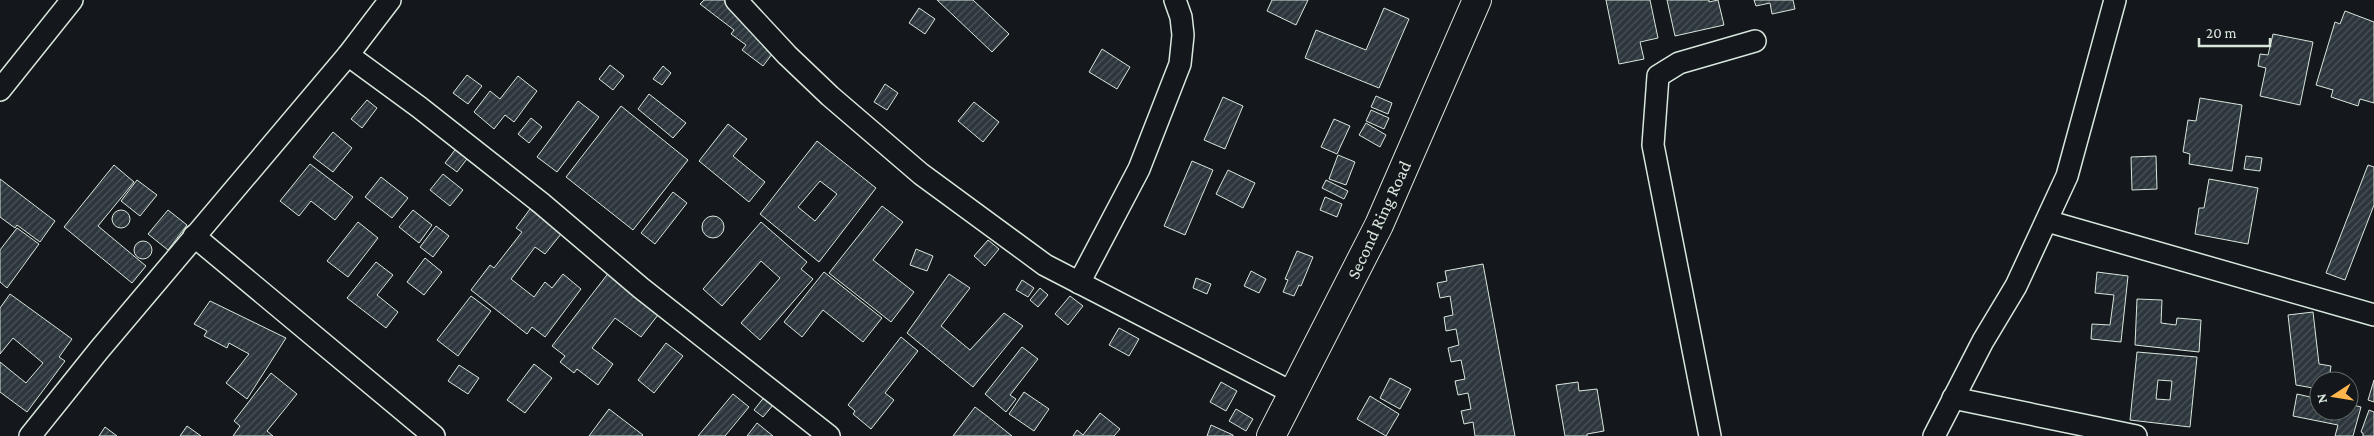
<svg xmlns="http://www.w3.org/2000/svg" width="2374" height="436" viewBox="0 0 2374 436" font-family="'Crimson Pro',serif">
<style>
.building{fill:url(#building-hatch);stroke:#d8e6dc;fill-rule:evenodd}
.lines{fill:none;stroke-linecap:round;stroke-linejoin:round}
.minor-casing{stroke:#d8e6dc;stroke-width:24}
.secondary-casing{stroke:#d8e6dc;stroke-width:30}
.minor{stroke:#14181c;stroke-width:21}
.secondary{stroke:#14181c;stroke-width:28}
.labels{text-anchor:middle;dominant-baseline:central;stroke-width:4;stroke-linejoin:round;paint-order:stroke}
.street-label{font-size:18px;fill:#d8e6dc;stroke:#14181c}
</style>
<defs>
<pattern id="building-hatch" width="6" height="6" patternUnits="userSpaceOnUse" patternTransform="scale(1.25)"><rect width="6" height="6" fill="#2c363c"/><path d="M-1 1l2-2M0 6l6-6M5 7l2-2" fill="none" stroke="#4a5358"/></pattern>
</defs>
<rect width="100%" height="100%" fill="#14181c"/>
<!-- building -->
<g class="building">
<polygon points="704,0 736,0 779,45 763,66 742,50 746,45 731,34 734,30 700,4"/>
<polygon points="937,0 973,0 1009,34 992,52"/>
<polygon points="1272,0 1308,0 1296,25 1267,11"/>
<polygon points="1606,0 1650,0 1658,38 1640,42 1644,59 1619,64"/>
<polygon points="1667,0 1709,0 1709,2 1718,0 1724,25 1675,36"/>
<polygon points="1754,0 1793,0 1795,9 1772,14 1770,3 1756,6"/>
<polygon points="919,8 935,19 925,34 909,23"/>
<polygon points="1384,8 1409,19 1379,88 1305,58 1316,30 1366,50"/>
<polygon points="2345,11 2374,22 2374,103 2360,99 2358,106 2331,97 2333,90 2316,85 2335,22 2340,24"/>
<polygon points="2273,34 2313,42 2300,105 2260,96 2266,68 2258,66 2260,54 2268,55"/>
<polygon points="1102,49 1130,67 1117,89 1089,72"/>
<polygon points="610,65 624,76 613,90 599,79"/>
<polygon points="663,66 671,73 662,85 653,79"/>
<polygon points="467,75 482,86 468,104 453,93"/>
<polygon points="518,76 537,91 514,122 505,115 494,129 474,112 490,91 500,99"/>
<polygon points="885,84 898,93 887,110 874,102"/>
<polygon points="649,94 686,123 673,138 638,109"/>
<polygon points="1376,96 1392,103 1388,114 1371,107"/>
<polygon points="1223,97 1243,106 1225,149 1204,140"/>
<polygon points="2200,98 2242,105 2232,171 2189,164 2190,154 2183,152 2188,120 2196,121"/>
<polygon points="367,100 377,108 362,128 351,119"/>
<polygon points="578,101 599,117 557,172 537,157"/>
<polygon points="974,102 999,122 983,142 958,121"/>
<polygon points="621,106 688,160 633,230 566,177"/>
<polygon points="1371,110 1389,118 1384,129 1366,121"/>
<polygon points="531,118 542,127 529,143 518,134"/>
<polygon points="1334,119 1350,126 1337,154 1321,147"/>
<polygon points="1366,123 1386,135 1380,147 1359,135"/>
<polygon points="728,124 747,139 733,156 765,182 749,202 699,161"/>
<polygon points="333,132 352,148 333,172 313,157"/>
<path d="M 817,141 L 876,188 L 819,262 L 760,214 ZM 820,181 L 837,194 L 815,221 L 798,207 Z"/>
<polygon points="461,142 473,151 457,172 445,163"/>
<polygon points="1338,155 1355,162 1346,185 1329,179"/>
<polygon points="2156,156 2157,189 2132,190 2131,157"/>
<polygon points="2246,156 2262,158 2260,171 2244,169"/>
<polygon points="1192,161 1213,170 1185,235 1164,226"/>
<polygon points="310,164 353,197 335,220 311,201 299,216 280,201"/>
<polygon points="114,165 134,182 98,226 146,266 132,283 64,227"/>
<polygon points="2368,165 2374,167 2374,205 2345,280 2326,273"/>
<polygon points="1228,170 1255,183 1243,208 1216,194"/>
<polygon points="443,174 463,190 450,206 430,190"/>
<polygon points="381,177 408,198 392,218 365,197"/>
<polygon points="0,179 55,221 40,242 17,225 15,228 0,217"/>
<polygon points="2209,179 2258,188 2248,244 2195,234 2199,208 2204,208"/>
<polygon points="137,180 157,195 140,216 121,201"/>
<polygon points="1326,180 1348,191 1344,199 1322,188"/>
<polygon points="673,192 687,203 655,244 641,233"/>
<polygon points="1325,197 1342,204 1337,217 1320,210"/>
<polygon points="882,206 903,222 873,260 914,292 891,322 829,273"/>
<polygon points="530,209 561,234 545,254 535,247 511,279 534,297 545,282 552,288 563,274 581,289 545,337 532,327 527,334 471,290 490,265 494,268 522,232 516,228"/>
<circle cx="121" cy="219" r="9"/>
<polygon points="168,210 187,225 168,250 148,234"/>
<polygon points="413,210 432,225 419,243 399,227"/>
<circle cx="713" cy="227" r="11"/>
<polygon points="358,222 378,238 348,277 327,261"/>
<polygon points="761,222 807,262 801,269 813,279 760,340 741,323 780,278 761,261 722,306 703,289"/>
<polygon points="436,226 449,236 433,257 420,247"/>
<polygon points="17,228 39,244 7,288 0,282 0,250"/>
<polygon points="988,240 999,249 985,266 974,256"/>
<circle cx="143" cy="250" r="9"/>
<polygon points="916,249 933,256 927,271 910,265"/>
<polygon points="1297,251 1313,257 1301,286 1299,285 1294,296 1283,292 1288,280 1285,279"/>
<polygon points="425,258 442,272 424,295 407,282"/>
<polygon points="376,262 393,275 377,295 398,312 386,328 347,298"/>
<polygon points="1483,264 1515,436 1475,436 1473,422 1464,424 1461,411 1471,409 1468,393 1458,395 1455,381 1465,379 1461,360 1451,362 1448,348 1459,345 1456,329 1446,331 1444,317 1453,315 1450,296 1440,298 1437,283 1447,281 1445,271"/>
<polygon points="610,271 661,311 641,337 615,318 592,348 613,364 598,385 577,369 574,373 560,362 565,356 552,346"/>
<polygon points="1251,271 1266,279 1259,293 1244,286"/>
<polygon points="824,272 882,318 863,342 823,310 802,337 784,322"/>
<polygon points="2097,272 2128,276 2121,342 2091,339 2092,324 2110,325 2114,295 2095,293"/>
<polygon points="949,274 970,288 941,326 970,350 1004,313 1023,326 973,387 907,333"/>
<polygon points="1196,278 1211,284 1207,294 1193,288"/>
<polygon points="1022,280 1034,288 1028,297 1016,290"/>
<polygon points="1040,288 1048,295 1038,307 1030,300"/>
<polygon points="10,294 72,339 59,357 65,361 27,412 0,392 0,362 26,383 43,363 13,338 0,354 0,308"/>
<polygon points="471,296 491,311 458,356 437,340"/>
<polygon points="1070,296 1083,306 1068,325 1055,314"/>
<polygon points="2137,299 2162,300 2161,323 2176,325 2177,318 2201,320 2199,352 2135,345"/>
<polygon points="210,301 286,338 247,399 226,383 249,354 229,343 227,348 204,336 207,331 194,324"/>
<polygon points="2313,312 2319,364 2331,366 2329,381 2319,381 2319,389 2296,385 2288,315"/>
<polygon points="1119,328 1139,339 1129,356 1109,345"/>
<polygon points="901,337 918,351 885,393 894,400 871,429 853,414 855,411 848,405"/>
<polygon points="666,343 683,356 654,393 638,380"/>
<polygon points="1022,347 1038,359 1010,395 1016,399 1006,412 985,394"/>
<path d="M 2137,352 L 2197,357 L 2190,427 L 2130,420 ZM 2158,380 L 2172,381 L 2170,400 L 2156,399 Z"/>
<polygon points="534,364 552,378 525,413 507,400"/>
<polygon points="459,365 479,378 468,394 448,381"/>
<polygon points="271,373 297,394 267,431 273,436 233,436 240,426 234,421"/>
<polygon points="1390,378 1411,389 1400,409 1380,398"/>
<polygon points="2374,380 2374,402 2368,400"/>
<polygon points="1221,382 1237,391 1226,411 1210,402"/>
<polygon points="1578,382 1579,391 1597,389 1604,431 1587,434 1587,436 1565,436 1556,385"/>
<polygon points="1024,392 1049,409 1034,431 1009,414"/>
<polygon points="733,394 749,407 725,436 698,436"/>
<polygon points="2297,394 2319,399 2319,411 2349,411 2349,404 2361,407 2353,436 2335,436 2338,425 2293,416"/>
<polygon points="765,396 774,404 763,417 754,410"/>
<polygon points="1370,396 1399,414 1386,436 1357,419"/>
<polygon points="975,407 987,416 1012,436 953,436"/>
<polygon points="609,409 643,435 642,436 589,436"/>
<polygon points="1236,409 1253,419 1246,431 1229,421"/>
<polygon points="2369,410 2374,412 2374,436 2363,436 2363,433 2361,432"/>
<polygon points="1100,413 1120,429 1114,436 1073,436 1077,430 1083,435"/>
<polygon points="757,423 773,436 747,436"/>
<polygon points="1211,425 1233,435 1233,436 1207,436"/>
<polygon points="187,426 201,436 180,436"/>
<polygon points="105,427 117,436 99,436"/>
</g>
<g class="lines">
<!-- minor casing -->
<g class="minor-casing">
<g id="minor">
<polyline points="736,0 787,55 830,96 921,174 1045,265 1293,393"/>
<polyline points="348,55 419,107 541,203 641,288 829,436"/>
<polyline points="0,90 72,0"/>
<polyline points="2047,221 2374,315"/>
<polyline points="194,236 434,436"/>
<polyline points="1079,283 1139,169 1180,64 1183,35 1181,17 1175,0"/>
<polyline points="1953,398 2136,436"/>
<polyline points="30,436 99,350 348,55 390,0"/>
<polyline points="1710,436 1653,145 1658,76 1679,63 1755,41"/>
<polyline points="1934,436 1983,341 2016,286 2067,176 2115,0"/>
</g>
</g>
<!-- secondary casing -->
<g class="secondary-casing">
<polyline id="secondary" points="1271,436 1379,225 1477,0"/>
</g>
<!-- minor -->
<use href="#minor" class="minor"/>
<!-- secondary -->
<use href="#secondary" class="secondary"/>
</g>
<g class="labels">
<!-- street labels -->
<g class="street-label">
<text transform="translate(1379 220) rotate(-65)">Second Ring Road</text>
</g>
</g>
<!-- north arrow -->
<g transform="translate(2334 396) rotate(258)"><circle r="24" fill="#14181c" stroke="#626a69"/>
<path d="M0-4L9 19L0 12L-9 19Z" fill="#ffb74d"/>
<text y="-8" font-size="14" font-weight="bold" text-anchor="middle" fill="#d8e6dc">N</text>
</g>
<!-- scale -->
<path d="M2199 38v8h71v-8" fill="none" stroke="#d8e6dc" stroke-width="2.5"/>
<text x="2206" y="38" font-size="15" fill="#d8e6dc" stroke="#14181c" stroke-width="4" paint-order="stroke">20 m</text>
</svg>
